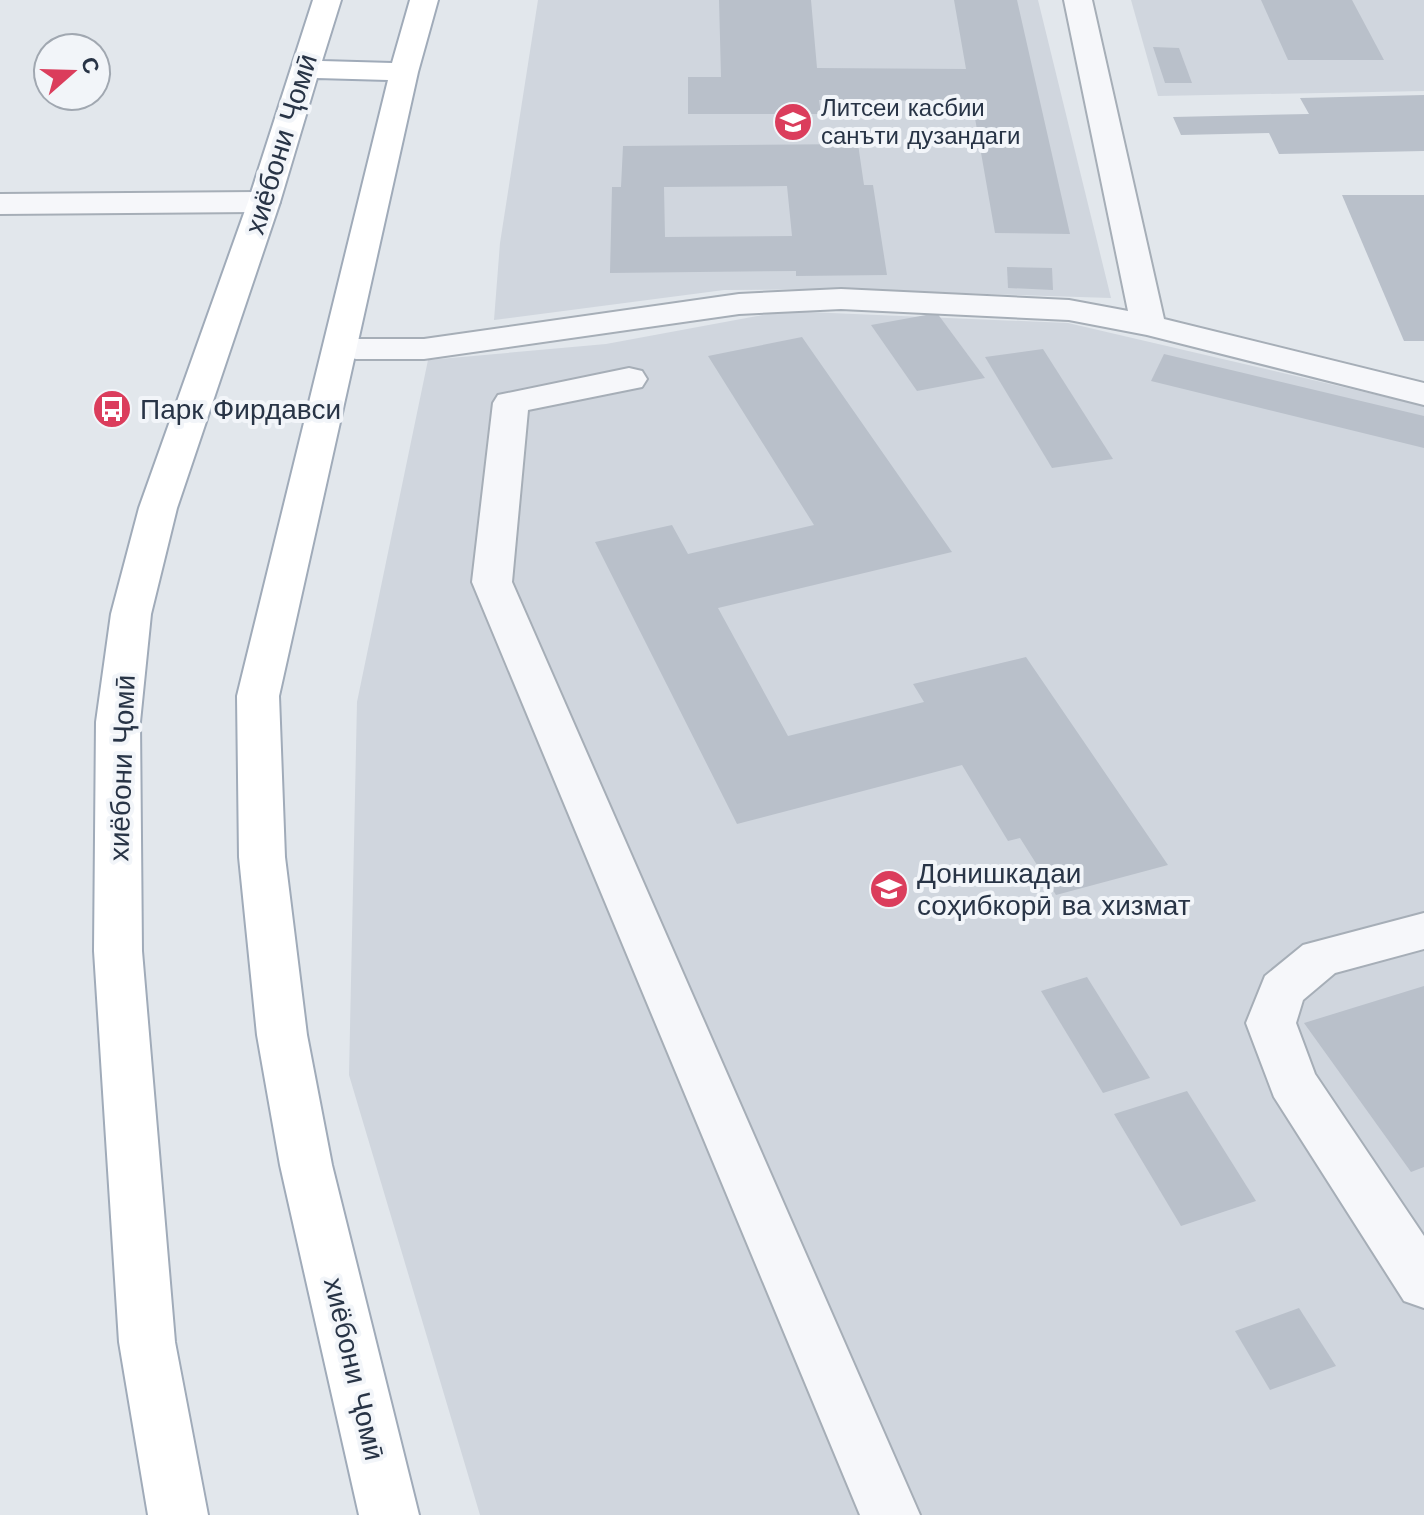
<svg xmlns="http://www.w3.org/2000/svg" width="1424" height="1515" viewBox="0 0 1424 1515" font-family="'Work Sans',sans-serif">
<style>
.built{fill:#d0d6de}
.building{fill:#b9c0ca;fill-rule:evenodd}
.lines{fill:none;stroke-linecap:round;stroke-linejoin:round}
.minor-casing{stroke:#a6aeb7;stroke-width:4}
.major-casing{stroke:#a0abb9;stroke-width:4}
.minor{fill:#f6f7fa;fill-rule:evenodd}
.major{fill:#fff;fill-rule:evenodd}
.labels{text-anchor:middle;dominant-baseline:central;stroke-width:8;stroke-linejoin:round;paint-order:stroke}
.far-poi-label{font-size:24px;fill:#283446;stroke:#f2f5f9;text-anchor:start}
.street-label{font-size:28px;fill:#283446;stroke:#f2f5f9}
.poi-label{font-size:28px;fill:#283446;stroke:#f2f5f9;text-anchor:start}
</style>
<rect width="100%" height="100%" fill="#e2e7ec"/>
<!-- built -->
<g class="built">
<polygon points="538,0 1038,0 1111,298 835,289 724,290 494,320 500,243"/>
<polygon points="1131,0 1424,0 1424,91 1158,96"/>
<polygon points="784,311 1068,323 1424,406 1424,1515 480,1515 349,1075 357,702 428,360 606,344"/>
</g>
<!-- building -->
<g class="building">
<polygon points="719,0 811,0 817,68 966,69 954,0 1017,0 1070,234 995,233 972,101 819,100 821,114 688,114 688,77 721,77"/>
<polygon points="1261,0 1352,0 1384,60 1288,60"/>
<polygon points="1153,47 1179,48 1192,83 1165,83"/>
<polygon points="1424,95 1424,151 1279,154 1269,133 1181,135 1173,117 1309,114 1300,98"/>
<path d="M 858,144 L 864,185 L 873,185 L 887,275 L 796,276 L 796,271 L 610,273 L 612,187 L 621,187 L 623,146 ZM 787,186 L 792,236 L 665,237 L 664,187 Z"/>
<polygon points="1342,195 1424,195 1424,341 1404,341"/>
<polygon points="1007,267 1052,268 1053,290 1008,288"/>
<polygon points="937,313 985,378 917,391 871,325"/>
<polygon points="802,337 952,552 718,608 788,736 924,702 913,684 1026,657 1168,865 1056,895 1020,838 1008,841 962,765 737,824 595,542 672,525 688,554 814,525 708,356"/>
<polygon points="1043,349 1113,459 1052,468 985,357"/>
<polygon points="1164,354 1424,416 1424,448 1151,381"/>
<polygon points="1087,977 1150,1078 1103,1093 1041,991"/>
<polygon points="1424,986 1424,1167 1411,1172 1304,1023"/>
<polygon points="1187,1091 1256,1201 1181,1226 1114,1114"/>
<polygon points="1299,1308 1336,1366 1270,1390 1235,1331"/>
</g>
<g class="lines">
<!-- minor casing -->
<g class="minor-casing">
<g id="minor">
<polygon points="1064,0 1092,0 1164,319 1424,383 1424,405 1147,335 1069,320 841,309 739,314 424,359 356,359 344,356 339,349 344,342 356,339 424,339 739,294 841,289 1069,300 1128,311"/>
<polygon points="264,192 275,195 280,202 275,209 264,212 0,214 0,194"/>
<polygon points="629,368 642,371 647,379 642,387 528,410 512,582 920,1515 860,1515 472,582 493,403 498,395"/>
<polygon points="1424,913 1424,949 1335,973 1303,1000 1296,1023 1315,1074 1424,1236 1424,1308 1404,1301 1274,1097 1246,1023 1265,976 1303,945"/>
</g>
</g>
<!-- major casing -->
<g class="major-casing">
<polygon id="major" points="313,0 341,0 322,61 392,63 410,0 438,0 418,72 279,696 285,857 307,1035 332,1165 419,1515 359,1515 280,1165 257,1035 239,857 237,696 388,80 317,78 280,202 177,508 151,614 140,722 142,951 175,1342 208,1515 148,1515 119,1342 94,951 96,722 111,614 139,508 248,202"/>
</g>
<!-- minor -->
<use href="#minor" class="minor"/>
<!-- major -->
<use href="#major" class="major"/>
</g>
<!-- icons -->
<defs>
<g id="university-disc" transform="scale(2)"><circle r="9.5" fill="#db3d5c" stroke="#f2f5f9"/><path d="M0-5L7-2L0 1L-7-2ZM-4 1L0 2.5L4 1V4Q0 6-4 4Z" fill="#fff"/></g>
<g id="bus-disc" transform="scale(2)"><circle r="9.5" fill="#db3d5c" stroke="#f2f5f9"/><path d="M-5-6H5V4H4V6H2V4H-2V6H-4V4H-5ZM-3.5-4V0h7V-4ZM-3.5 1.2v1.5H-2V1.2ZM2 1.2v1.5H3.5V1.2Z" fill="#fff"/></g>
</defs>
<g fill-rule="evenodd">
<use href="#university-disc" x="793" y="122"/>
<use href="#bus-disc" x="112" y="409"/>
<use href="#university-disc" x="889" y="889"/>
</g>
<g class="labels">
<!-- far-poi labels -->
<g class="far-poi-label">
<text x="821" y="108">Литсеи касбии<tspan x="821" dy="28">санъти дузандаги</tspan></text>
</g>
<!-- street labels -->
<g class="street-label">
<text transform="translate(281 144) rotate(-73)">хиёбони Ҷомӣ</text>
<text transform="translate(122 768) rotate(-88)">хиёбони Ҷомӣ</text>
<text transform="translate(354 1369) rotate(77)">хиёбони Ҷомӣ</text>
</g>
<!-- poi labels -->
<g class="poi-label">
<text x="140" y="409">Парк Фирдавси</text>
<text x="917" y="873">Донишкадаи<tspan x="917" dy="32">соҳибкорӣ ва хизмат</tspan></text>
</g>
</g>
<!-- north arrow -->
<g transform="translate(72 72) rotate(70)"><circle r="38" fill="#f2f5f9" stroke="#a1a8b1" stroke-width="2"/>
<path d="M0-6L14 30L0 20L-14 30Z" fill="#db3d5c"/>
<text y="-12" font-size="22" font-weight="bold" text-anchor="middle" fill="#283446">С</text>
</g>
</svg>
